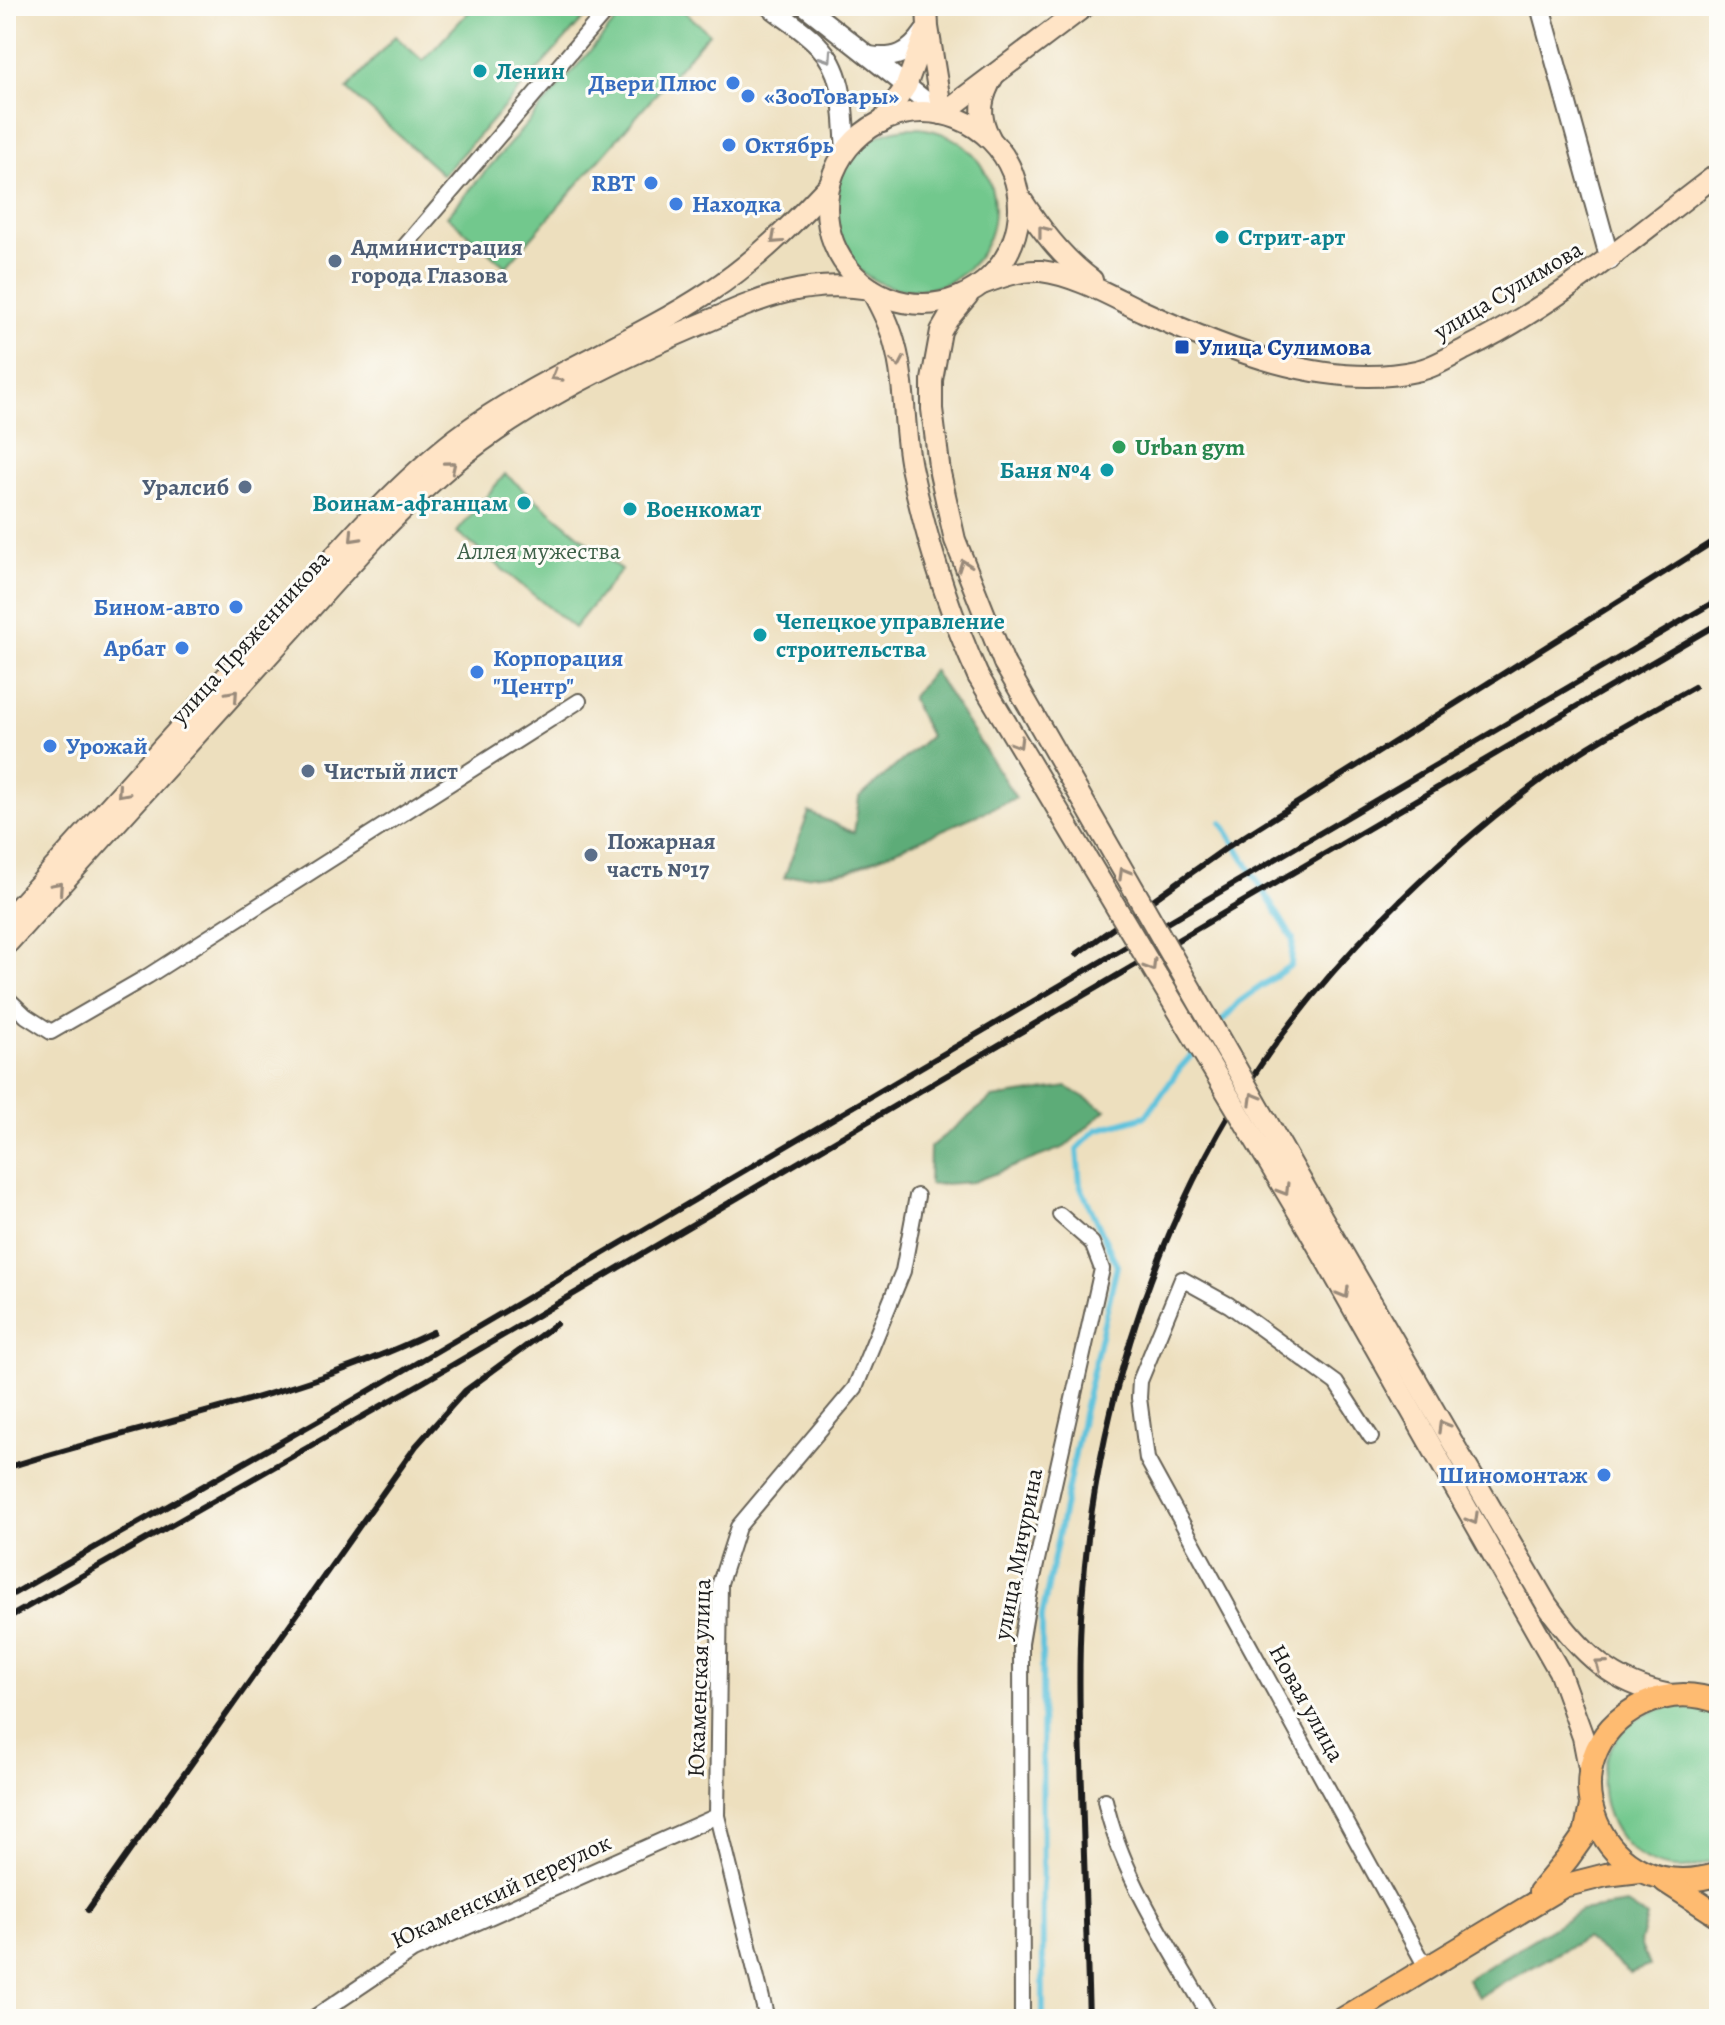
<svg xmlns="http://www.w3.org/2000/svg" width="1725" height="2025" viewBox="0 0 1725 2025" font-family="Alegreya,serif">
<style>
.green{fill:#72c88d;stroke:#477254;stroke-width:2}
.forest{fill:#5dac78;stroke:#3c644a;stroke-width:2}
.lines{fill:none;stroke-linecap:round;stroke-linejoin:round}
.stream{stroke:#5ec2dc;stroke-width:6}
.minor-casing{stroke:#656055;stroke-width:18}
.tertiary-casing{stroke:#656055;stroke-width:22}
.secondary-casing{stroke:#656055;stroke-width:24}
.primary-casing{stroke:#656055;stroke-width:26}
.minor{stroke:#fff;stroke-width:14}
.tertiary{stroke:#fff;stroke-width:18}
.secondary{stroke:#ffe4c6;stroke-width:20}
.primary{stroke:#febb71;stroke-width:22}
.rail{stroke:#1c1c1c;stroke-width:6}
.secondary-bridge-casing{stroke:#656055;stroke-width:24;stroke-linecap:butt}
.secondary-bridge{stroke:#ffe4c6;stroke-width:20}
.oneway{stroke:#999}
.oneway2{stroke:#998a7a}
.culture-dot{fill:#0f9aa8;stroke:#fdfcf7;stroke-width:3}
.shop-dot{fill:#3f7fe0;stroke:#fdfcf7;stroke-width:3}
.service-dot{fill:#5c6f8a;stroke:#fdfcf7;stroke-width:3}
.transit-dot{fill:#1a4fb4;stroke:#fdfcf7;stroke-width:3}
.leisure-dot{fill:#2e9e5b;stroke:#fdfcf7;stroke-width:3}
.labels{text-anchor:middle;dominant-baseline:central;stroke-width:6;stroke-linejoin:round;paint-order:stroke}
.culture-label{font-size:24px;font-weight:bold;fill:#0d838f;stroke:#fdfcf7;text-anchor:start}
.shop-label{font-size:24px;font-weight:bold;fill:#366cbe;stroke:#fdfcf7;text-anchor:end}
.service-label{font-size:24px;font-weight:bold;fill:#4e5e75;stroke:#fdfcf7;text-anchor:start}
.street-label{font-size:24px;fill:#1c1c1c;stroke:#fdfcf7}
.transit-label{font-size:24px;font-weight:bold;fill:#164399;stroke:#fdfcf7;text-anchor:start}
.leisure-label{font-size:24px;font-weight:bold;fill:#27864d;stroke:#fdfcf7;text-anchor:start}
.park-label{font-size:24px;fill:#3e6149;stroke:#fdfcf7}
</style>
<rect width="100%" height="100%" fill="#fdfcf7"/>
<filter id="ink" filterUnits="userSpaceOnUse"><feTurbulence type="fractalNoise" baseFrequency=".0125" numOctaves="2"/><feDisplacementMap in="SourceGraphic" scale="16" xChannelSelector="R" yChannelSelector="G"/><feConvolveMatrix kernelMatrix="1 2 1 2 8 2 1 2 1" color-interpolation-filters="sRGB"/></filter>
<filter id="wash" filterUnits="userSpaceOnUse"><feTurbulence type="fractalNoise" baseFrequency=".006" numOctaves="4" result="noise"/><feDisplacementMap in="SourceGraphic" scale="32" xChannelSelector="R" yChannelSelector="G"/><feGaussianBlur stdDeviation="1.8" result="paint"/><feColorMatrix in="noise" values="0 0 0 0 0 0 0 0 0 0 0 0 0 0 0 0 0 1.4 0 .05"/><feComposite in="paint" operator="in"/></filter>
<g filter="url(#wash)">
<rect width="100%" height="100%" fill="#eddfbe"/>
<!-- green -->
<g class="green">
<polygon points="474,6 595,6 443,175 347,89 395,36 423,61"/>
<polygon points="629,6 678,6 709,33 506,267 447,216"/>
<circle cx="913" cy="209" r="81"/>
<polygon points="505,474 621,570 574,628 457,532"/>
<path d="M 1679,1705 L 1695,1706 L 1719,1714 L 1719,1858 C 1606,1913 1545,1723 1679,1705 Z"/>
</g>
<!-- forest -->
<g class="forest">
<polygon points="933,670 1016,798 848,871 784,878 809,812 854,833 859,798 930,736 911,698"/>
<polygon points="1067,1087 1106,1110 1065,1147 973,1182 929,1185 930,1147 992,1098"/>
<polygon points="1627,1904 1647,1917 1640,1943 1649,1966 1630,1973 1585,1938 1478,1997 1467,1979 1580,1911"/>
</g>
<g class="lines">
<!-- stream -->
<polyline class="stream" points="1043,2019 1042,1616 1083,1414 1117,1266 1080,1185 1077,1149 1096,1130 1146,1116 1180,1068 1239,1002 1291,965 1293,939 1222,823"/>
</g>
</g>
<g filter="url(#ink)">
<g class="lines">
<!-- minor casing -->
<g class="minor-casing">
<g id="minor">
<polyline points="404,247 610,6"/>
<polyline points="6,997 26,1016 51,1032 148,976 579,701"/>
<polyline points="1371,1437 1336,1383 1229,1305 1182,1279 1140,1381 1139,1398 1147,1459 1427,1969"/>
<path d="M 1105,1800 C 1122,1879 1172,1949 1211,2019"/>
<polyline points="312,2019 413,1951 717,1816"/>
<polyline points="767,2019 717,1816 720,1583 738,1527 855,1388 903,1271 917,1196"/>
<polyline points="1022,2019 1021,1643 1029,1596 1102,1269 1092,1243 1060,1215"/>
</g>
</g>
<!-- tertiary casing -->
<g class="tertiary-casing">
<g id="tertiary">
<path d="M 769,6 C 785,19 804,30 818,45 C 846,73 843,114 846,151"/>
<polyline points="805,6 942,114"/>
<polyline points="1540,6 1610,260"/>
<path d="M 869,56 C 895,60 909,54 924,32"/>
</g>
</g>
<!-- secondary casing -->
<g class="secondary-casing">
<g id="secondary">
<polyline points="927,6 928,27 942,114"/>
<circle cx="923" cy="208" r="96"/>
<polyline points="942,114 1085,6"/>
<polyline points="882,122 906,86 926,31"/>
<path d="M 990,138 C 977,115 981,97 994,75"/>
<path d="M 1019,196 C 1040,228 1061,257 1092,280"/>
<path d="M 982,284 C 1001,277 1020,270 1041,271 C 1075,275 1111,296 1142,311 C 1223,348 1326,391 1416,371 C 1433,368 1450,357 1465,349 C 1559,304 1636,235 1719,173"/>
<path d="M 871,289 C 881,308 890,325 895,345 C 906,385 903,427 911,467 C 926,539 948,609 978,676"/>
<polyline points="968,295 948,319 941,331 932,380 932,409 940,473 955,540 1004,663"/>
<path d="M 6,921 C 94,823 182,726 270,628 C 329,563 387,492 457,438 C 535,379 627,346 709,292 C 754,263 793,224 830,184"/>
<path d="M 6,945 C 95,846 185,748 274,649 C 331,587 386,520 450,466 C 520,407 608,364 692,328 C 756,301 799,278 871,289"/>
<path d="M 1320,1214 L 1547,1605 C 1581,1653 1612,1684 1671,1695"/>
<polyline points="1306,1225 1559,1671 1583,1737 1590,1773"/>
</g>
</g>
<!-- primary casing -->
<g class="primary-casing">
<g id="primary">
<path d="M 1719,1702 C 1693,1692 1667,1693 1642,1705 C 1538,1756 1600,1912 1719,1874"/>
<polyline points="1665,1881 1719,1916"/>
<polyline points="1540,1892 1568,1858 1585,1834 1591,1806"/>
<polyline points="1343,2019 1563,1886 1606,1875 1640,1871"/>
</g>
</g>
<!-- minor -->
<use href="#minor" class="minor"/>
<!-- tertiary -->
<use href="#tertiary" class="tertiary"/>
<!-- secondary -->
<use href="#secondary" class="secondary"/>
<!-- primary -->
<use href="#primary" class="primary"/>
<!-- rail -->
<g class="rail">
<polyline points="1077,954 1229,846 1719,538"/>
<path d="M 6,1468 C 149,1422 297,1398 433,1332"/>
<polyline points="6,1598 321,1419 1719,599"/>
<polyline points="6,1619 425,1381 1719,623"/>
<polyline points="88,1910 416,1446 465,1391 556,1324"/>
<path d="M 1089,2019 C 1087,1943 1084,1867 1082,1790 C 1080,1733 1078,1674 1081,1617 C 1091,1433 1147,1243 1246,1087 C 1322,969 1433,860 1546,776 C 1592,742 1644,715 1694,687"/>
</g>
<!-- secondary-bridge casing -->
<g class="secondary-bridge-casing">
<g id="secondary-bridge">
<polyline points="1004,663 1320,1214"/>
<polyline points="978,676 1306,1225"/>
</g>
</g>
<!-- secondary-bridge -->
<use href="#secondary-bridge" class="secondary-bridge"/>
</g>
<!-- one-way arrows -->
<defs><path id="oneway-chevron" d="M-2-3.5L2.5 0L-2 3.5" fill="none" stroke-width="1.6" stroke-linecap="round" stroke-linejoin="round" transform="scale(2)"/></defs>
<use class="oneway" href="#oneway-chevron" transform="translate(827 57) rotate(56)"/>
<g class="oneway2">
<use href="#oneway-chevron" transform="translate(1043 231) rotate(-128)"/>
<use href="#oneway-chevron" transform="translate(776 239) rotate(138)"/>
<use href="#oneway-chevron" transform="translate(898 362) rotate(80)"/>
<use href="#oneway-chevron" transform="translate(556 376) rotate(150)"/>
<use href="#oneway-chevron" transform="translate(451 466) rotate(-40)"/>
<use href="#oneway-chevron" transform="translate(354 537) rotate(133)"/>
<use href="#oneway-chevron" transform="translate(964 565) rotate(-110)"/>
<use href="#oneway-chevron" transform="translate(233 695) rotate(-48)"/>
<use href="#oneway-chevron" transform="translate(1018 743) rotate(59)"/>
<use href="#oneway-chevron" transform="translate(122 792) rotate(132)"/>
<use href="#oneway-chevron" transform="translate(1124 873) rotate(-120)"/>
<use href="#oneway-chevron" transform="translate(58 887) rotate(-48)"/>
<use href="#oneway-chevron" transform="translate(1151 966) rotate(59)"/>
<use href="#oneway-chevron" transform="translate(1254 1098) rotate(-120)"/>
<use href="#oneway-chevron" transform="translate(1284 1190) rotate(59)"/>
<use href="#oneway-chevron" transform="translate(1344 1293) rotate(60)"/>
<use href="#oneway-chevron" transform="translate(1443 1426) rotate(-120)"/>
<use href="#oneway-chevron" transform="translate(1473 1519) rotate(60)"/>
<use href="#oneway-chevron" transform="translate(1600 1665) rotate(-144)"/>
</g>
</g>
<!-- markers -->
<g class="culture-dot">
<circle cx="480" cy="71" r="8"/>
<circle cx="1222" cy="237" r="8"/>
<circle cx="1107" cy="470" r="8"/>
<circle cx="524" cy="503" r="8"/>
<circle cx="630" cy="509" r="8"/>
<circle cx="760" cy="635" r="8"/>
</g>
<g class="shop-dot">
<circle cx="733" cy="83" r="8"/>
<circle cx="748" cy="96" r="8"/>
<circle cx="729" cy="145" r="8"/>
<circle cx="651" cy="183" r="8"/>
<circle cx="676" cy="204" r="8"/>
<circle cx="236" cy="607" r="8"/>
<circle cx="182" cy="648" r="8"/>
<circle cx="477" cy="672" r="8"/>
<circle cx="50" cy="746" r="8"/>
<circle cx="1604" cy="1475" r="8"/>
</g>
<g class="service-dot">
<circle cx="335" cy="261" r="8"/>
<circle cx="245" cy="487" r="8"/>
<circle cx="308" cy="771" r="8"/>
<circle cx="591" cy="855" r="8"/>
</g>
<rect class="transit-dot" x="1174" y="339" width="16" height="16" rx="4"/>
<circle class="leisure-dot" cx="1119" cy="447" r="8"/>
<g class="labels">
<!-- culture labels -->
<g class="culture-label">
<text x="496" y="71">Ленин</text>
<text x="1238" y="237">Стрит-арт</text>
<text x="1091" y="470" text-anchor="end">Баня №4</text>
<text x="508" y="503" text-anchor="end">Воинам-афганцам</text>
<text x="646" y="509">Военкомат</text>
<text x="776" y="621">Чепецкое управление<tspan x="776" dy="28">строительства</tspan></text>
</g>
<!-- shop labels -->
<g class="shop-label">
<text x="717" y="83">Двери Плюс</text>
<text x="764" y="96" text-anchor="start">«ЗооТовары»</text>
<text x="745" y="145" text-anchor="start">Октябрь</text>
<text x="635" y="183">RBT</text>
<text x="692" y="204" text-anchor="start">Находка</text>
<text x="220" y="607">Бином-авто</text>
<text x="166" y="648">Арбат</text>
<text x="493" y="658" text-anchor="start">Корпорация<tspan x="493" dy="28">"Центр"</tspan></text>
<text x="66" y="746" text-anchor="start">Урожай</text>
<text x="1588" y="1475">Шиномонтаж</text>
</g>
<!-- service labels -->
<g class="service-label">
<text x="351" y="247">Администрация<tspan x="351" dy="28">города Глазова</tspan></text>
<text x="229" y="487" text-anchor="end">Уралсиб</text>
<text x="324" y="771">Чистый лист</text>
<text x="607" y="841">Пожарная<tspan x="607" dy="28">часть №17</tspan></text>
</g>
<!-- street labels -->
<g class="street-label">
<text transform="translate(1508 290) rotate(-31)">улица Сулимова</text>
<text transform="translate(250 637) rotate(-48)">улица Пряженникова</text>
<text transform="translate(1018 1554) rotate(-79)">улица Мичурина</text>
<text transform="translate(699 1678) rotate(-88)">Юкаменская улица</text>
<text transform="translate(1307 1703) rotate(61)">Новая улица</text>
<text transform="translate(501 1891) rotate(-25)">Юкаменский переулок</text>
</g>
<!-- transit labels -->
<g class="transit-label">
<text x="1198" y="347">Улица Сулимова</text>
</g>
<!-- leisure labels -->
<g class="leisure-label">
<text x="1135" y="447">Urban gym</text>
</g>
<!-- park labels -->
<g class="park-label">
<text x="539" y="551">Аллея мужества</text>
</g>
</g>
<!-- margin -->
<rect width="1725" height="2025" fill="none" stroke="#fdfcf7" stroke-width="32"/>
</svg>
